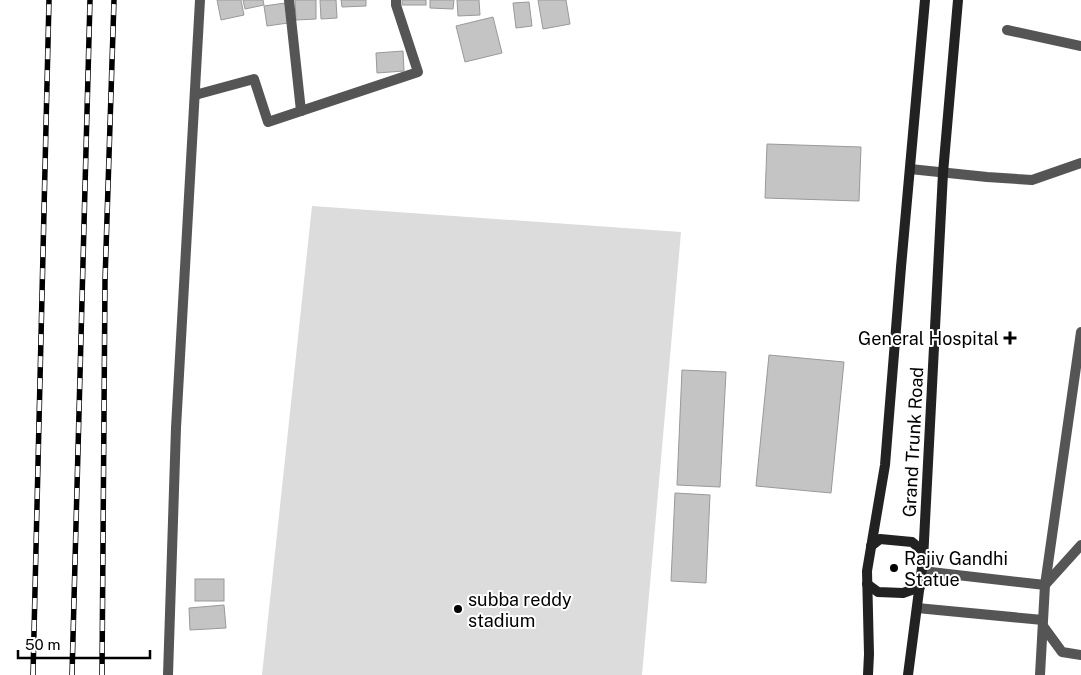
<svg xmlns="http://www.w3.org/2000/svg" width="1081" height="675" viewBox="0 0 1081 675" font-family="'Public Sans',sans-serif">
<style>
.green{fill:#dcdcdc}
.building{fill:#c4c4c4;stroke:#999}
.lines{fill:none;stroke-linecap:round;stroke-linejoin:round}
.minor{stroke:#555;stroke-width:10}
.secondary{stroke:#222;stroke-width:10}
.rail-casing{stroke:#000;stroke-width:5.5}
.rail{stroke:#fff;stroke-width:4;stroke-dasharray:11;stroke-linecap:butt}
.poi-dot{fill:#000;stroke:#fff;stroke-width:2}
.labels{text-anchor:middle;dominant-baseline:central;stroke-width:4;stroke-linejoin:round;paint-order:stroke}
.poi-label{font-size:18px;fill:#000;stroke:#fff;text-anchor:start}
.street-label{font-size:18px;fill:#000;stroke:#fff}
</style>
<rect width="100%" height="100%" fill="#fff"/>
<!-- green -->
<polygon class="green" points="312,206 681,232 642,675 262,675"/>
<!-- building -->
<g class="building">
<polygon points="217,0 241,0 244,15 221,20"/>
<polygon points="243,0 263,0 264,5 245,9"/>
<polygon points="295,0 316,0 316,19 296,20"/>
<polygon points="320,0 336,0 337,18 321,19"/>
<polygon points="341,0 366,0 366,6 342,7"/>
<rect x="402" y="0" width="24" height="5"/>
<polygon points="430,0 454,0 453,9 430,8"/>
<polygon points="457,0 479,0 480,15 458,16"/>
<polygon points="538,0 566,0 570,24 543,29"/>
<polygon points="529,2 532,26 516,28 513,3"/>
<polygon points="285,3 288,23 267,26 264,6"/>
<polygon points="493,17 502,53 465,62 456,26"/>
<polygon points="403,51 404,71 377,73 376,53"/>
<polygon points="767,144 861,147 859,201 765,198"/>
<polygon points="769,355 844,362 831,493 756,486"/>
<polygon points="682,370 726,372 720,487 677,485"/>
<polygon points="675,493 710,495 706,583 671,581"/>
<rect x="195" y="579" width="29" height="22"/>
<polygon points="224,605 226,628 190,630 189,608"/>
</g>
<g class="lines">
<!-- minor -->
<g class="minor">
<polyline points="289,0 301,111"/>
<polyline points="1007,30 1081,46"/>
<polyline points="195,95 254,79 268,122 418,72 396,5 396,0"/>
<polyline points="910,169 987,177 1032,180 1081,163"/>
<polyline points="922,571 1045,585 1081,545"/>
<polyline points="917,608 1043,620"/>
<polyline points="1043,626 1062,652 1081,655"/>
<polyline points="168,675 176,428 200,0"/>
<polyline points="1040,675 1045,585 1081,332"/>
</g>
<!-- secondary -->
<g class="secondary">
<polyline points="871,546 880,539 912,542 924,552"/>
<polyline points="867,584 878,592 903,593 920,587"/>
<polyline points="868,675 869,654 867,571 885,465 901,267 925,0"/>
<polyline points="908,675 923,560 943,173 958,0"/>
</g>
<!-- rail casing -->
<g class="rail-casing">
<g id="rail">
<polyline points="33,675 49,0"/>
<polyline points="72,675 90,0"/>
<polyline points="102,675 105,281 114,0"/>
</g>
</g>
<!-- rail -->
<use href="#rail" class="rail"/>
</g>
<!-- markers -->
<g class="poi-dot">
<path d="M1007.5 330.5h5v5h5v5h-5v5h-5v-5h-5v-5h5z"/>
<circle cx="894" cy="568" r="5"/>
<circle cx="458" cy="609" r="5"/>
</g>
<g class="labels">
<!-- poi labels -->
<g class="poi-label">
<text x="999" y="338" text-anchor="end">General Hospital</text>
<text x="904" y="558">Rajiv Gandhi<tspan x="904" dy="21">Statue</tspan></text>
<text x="468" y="599">subba reddy<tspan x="468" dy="21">stadium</tspan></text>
</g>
<!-- street labels -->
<g class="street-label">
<text transform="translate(913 442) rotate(-87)">Grand Trunk Road</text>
</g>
</g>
<!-- scale -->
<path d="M18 650v8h132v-8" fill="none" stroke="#000000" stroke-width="2.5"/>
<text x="25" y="650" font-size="15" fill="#000000" stroke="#ffffff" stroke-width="4" paint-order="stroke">50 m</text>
</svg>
